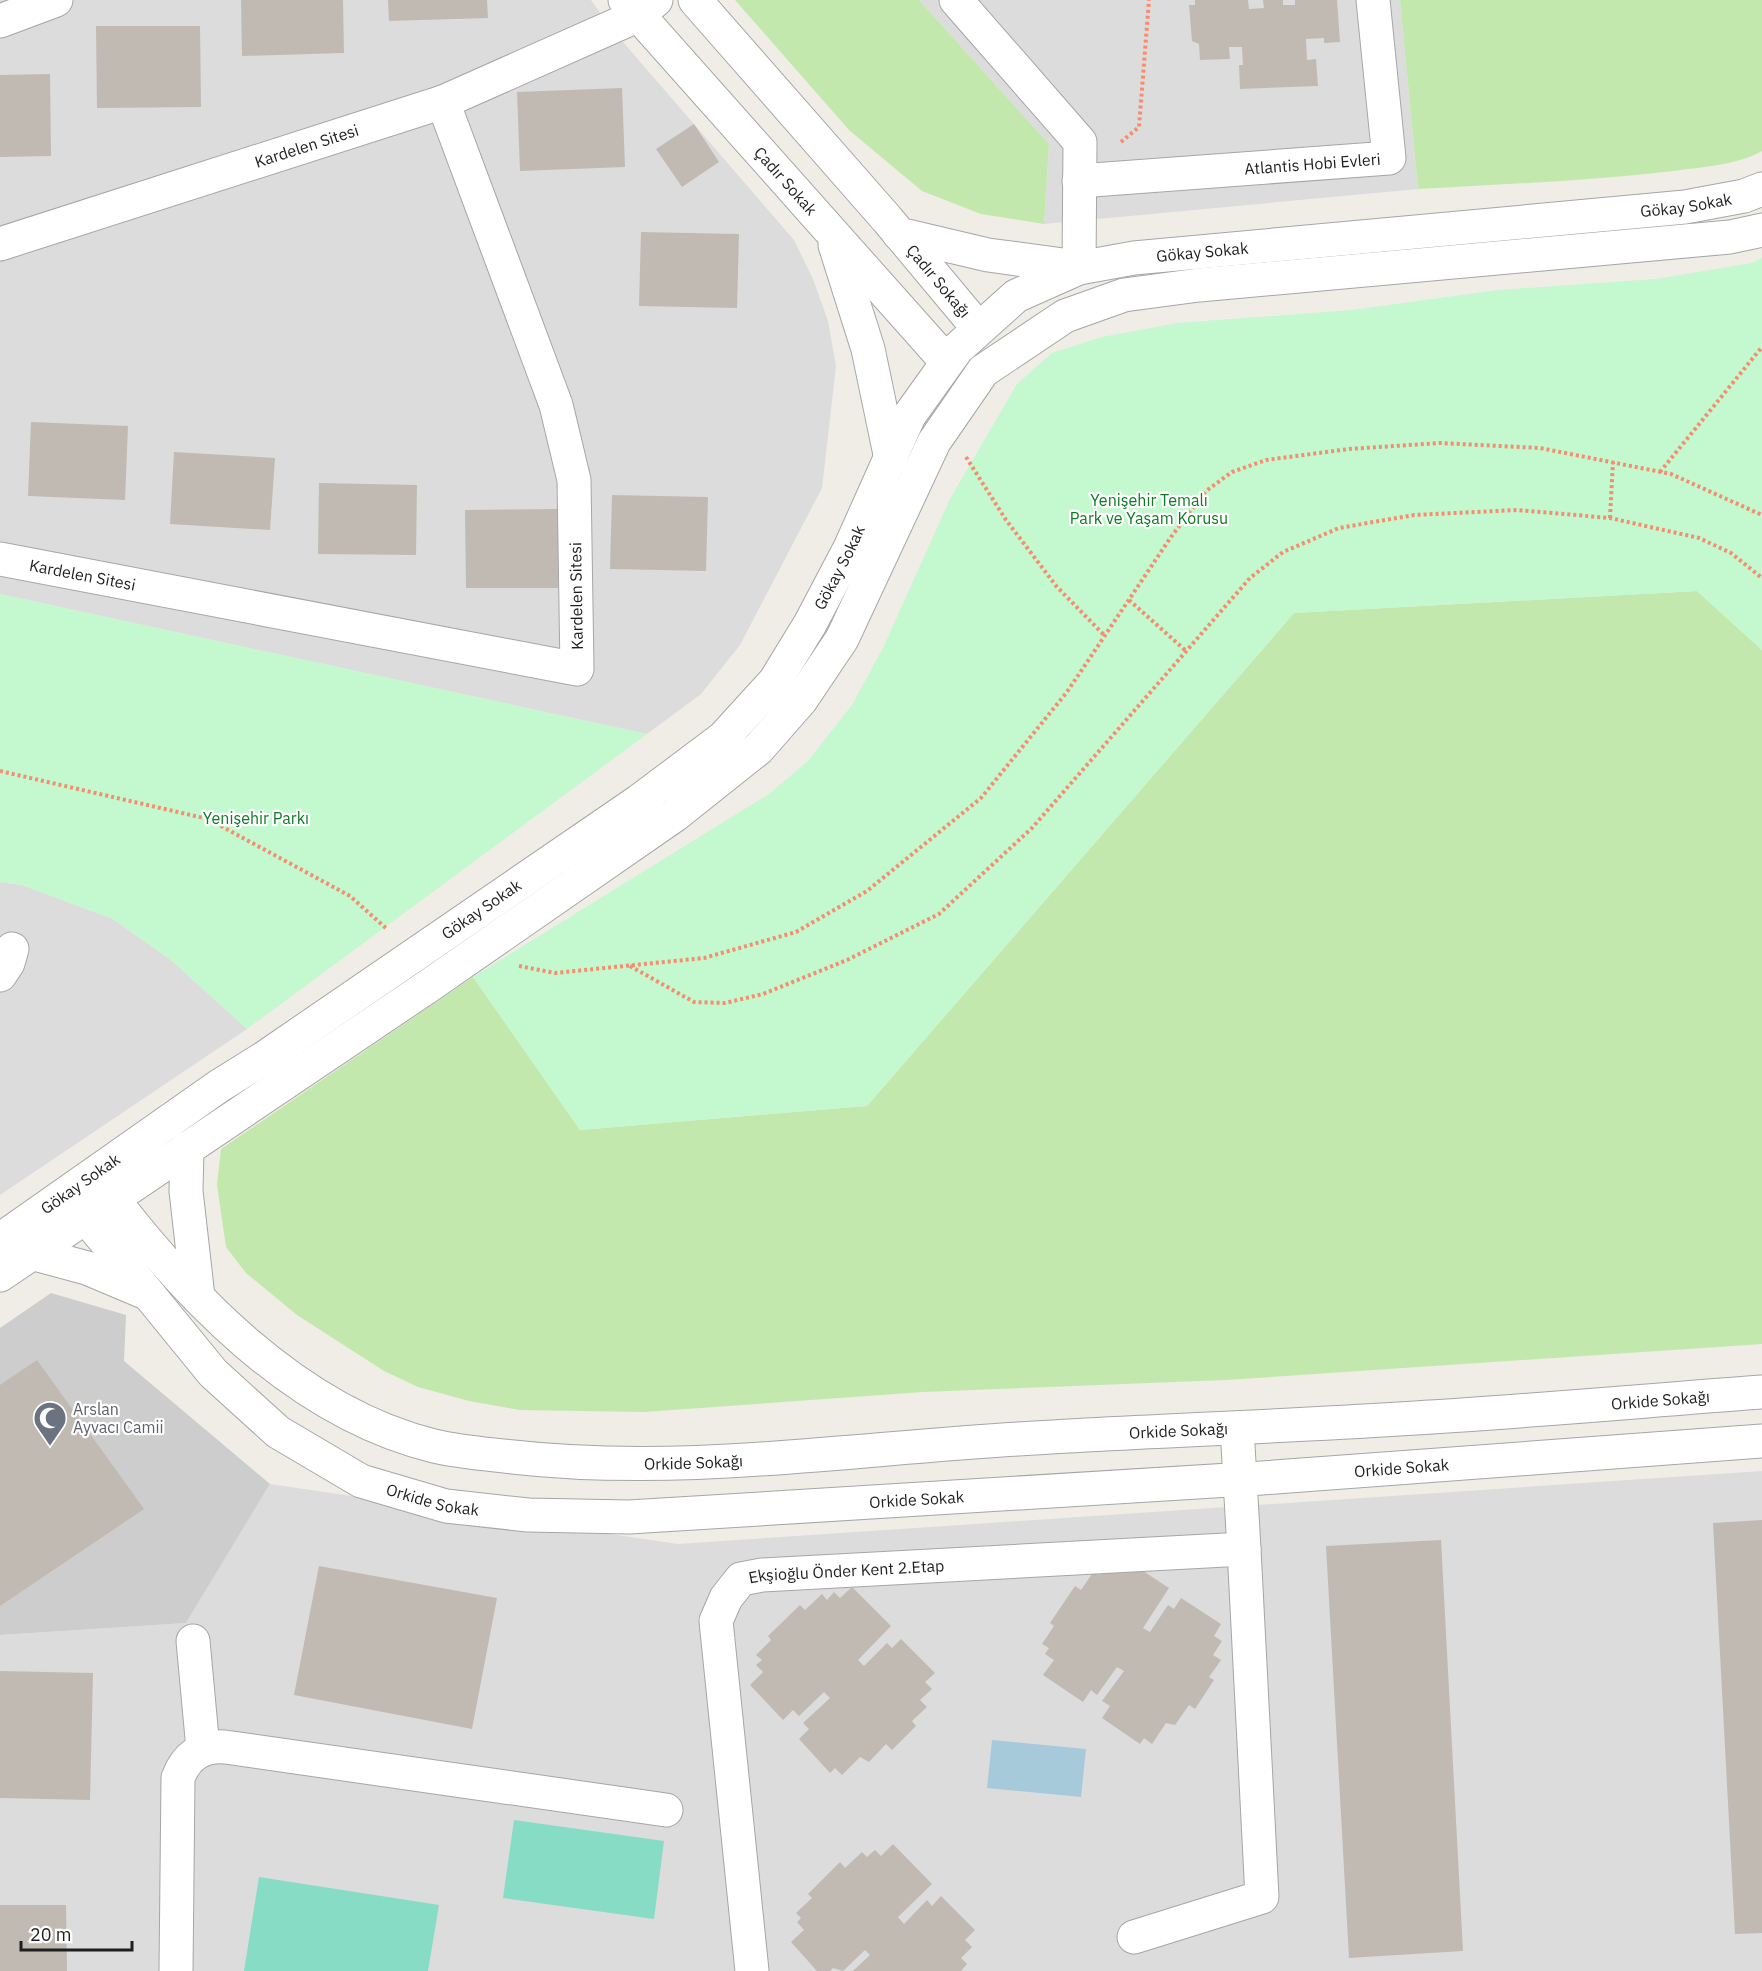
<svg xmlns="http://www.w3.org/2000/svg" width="1762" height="1971" viewBox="0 0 1762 1971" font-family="'IBM Plex Sans',sans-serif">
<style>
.residential{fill:#dddcdc}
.religious{fill:#cdcdcd}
.grass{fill:#c3e8ad}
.park{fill:#c4f8ce}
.pitch{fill:#86dcc4}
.water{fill:#a7cadb}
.building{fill:#c0bab2}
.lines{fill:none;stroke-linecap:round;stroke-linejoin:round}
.minor-casing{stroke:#a6a6a6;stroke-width:35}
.path{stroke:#f58d70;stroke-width:4;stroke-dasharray:3 3;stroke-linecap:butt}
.minor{stroke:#fff;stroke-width:33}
.labels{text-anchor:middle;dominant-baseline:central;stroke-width:4.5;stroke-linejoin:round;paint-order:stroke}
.street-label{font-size:16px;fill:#1f1f1f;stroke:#fff}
.park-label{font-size:16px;fill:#0f7a24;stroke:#fff}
.worship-label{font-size:16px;fill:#5b616d;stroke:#fff;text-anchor:start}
</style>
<rect width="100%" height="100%" fill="#efede5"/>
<!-- residential -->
<g class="residential">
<polygon points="0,0 591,0 611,28 794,240 813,279 828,321 836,366 822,488 740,645 701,694 647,734 0,594"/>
<polygon points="919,0 1400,0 1418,189 1044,224 1049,144"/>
<polygon points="0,882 22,885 113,919 171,960 247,1029 0,1195"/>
<polygon points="1762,1471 1762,1971 0,1971 0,1635 186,1623 270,1484 678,1544"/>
</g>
<!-- religious -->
<polygon class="religious" points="51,1293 126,1315 124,1361 270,1484 186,1623 0,1635 0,1328"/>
<!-- grass -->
<g class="grass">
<polygon points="735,0 919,0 1049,144 1044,224 981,214 922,191 849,130"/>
<path d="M 1400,0 L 1762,0 L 1762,151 C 1737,165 1702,167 1673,171 C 1589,181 1503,184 1418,189 Z"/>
<polygon points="1697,591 1762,650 1762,1344 1226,1380 923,1392 644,1412 520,1410 469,1401 418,1387 384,1371 297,1315 246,1273 226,1247 217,1185 221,1149 473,977 580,1130 867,1106 1294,613"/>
</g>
<!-- park -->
<g class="park">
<polygon points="1762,258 1762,650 1697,591 1294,613 867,1106 580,1130 473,977 769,794 807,762 852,705 883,648 950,499 1017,384 1052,353 1102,337 1178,323 1352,310 1498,290 1656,279 1752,263"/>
<polygon points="0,594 647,734 247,1029 171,960 113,919 22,885 0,882"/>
</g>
<!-- pitch -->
<g class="pitch">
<polygon points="514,1820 664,1841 654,1919 503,1898"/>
<polygon points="259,1877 439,1905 428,1971 244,1971"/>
</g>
<!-- water -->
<polygon class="water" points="992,1740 1086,1749 1081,1797 987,1788"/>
<!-- building -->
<g class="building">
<polygon points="241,0 343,0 344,53 242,56"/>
<polygon points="388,0 487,0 488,18 389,21"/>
<polygon points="1195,0 1248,0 1249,9 1264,8 1263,0 1283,0 1283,5 1295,5 1295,0 1337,0 1340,42 1324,43 1324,38 1306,39 1307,60 1316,59 1318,86 1240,89 1239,65 1243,65 1242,47 1229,47 1230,59 1200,60 1199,44 1192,41 1189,5 1195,5"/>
<polygon points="96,26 200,26 201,107 97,108"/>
<polygon points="50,74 51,156 0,157 0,75"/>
<polygon points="622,88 625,167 520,171 517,92"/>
<polygon points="694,124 719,162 682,187 656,149"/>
<polygon points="641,232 739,234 737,308 639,306"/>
<polygon points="31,422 128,426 125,500 28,496"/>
<polygon points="174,452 275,458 270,530 170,524"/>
<polygon points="319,483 417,485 416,555 318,554"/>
<polygon points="612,495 708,497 706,571 610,569"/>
<polygon points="558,509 558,588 466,588 465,510"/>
<polygon points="37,1360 144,1509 0,1606 0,1385"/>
<polygon points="1762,1520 1762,1933 1735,1934 1713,1523"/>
<polygon points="1441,1540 1463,1951 1349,1958 1326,1546"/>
<polygon points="1123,1558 1169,1588 1143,1628 1150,1632 1168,1605 1174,1609 1181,1598 1221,1624 1214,1636 1222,1641 1213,1655 1221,1660 1209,1677 1214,1680 1195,1709 1189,1705 1175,1725 1166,1723 1152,1744 1144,1738 1140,1744 1102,1718 1110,1706 1102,1701 1124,1671 1117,1667 1097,1695 1091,1690 1083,1702 1043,1675 1054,1660 1045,1654 1049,1648 1042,1644 1054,1626 1050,1623 1075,1586 1081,1590 1094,1571 1100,1575 1106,1567"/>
<polygon points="319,1566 497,1598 472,1729 294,1695"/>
<polygon points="852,1587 891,1626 858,1660 864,1666 887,1643 892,1648 901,1639 935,1673 925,1682 932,1689 920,1700 927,1707 912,1721 916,1726 892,1750 886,1744 869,1762 860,1757 842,1775 835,1768 830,1773 799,1739 809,1729 803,1723 830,1698 824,1692 799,1716 793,1710 783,1720 750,1685 763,1672 756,1665 762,1660 756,1655 771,1640 768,1636 800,1605 805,1610 822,1594 827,1600 834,1592 840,1598"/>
<polygon points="0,1671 93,1673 90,1800 0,1798"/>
<polygon points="893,1844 932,1884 898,1917 904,1924 927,1900 932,1906 941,1896 975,1930 965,1940 972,1947 961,1958 967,1964 961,1971 853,1971 870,1955 865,1950 843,1971 833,1968 830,1971 817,1971 791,1942 804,1930 797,1922 801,1918 796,1913 812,1898 808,1894 840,1862 845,1868 862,1852 867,1857 875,1850 881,1856"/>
<polygon points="0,1905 66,1905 67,1971 0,1971"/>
</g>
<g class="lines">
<!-- minor casing -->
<g class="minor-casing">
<g id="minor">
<path id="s1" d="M 625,0 L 947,362"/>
<path id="s2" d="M 695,0 L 887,219 L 978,328"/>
<polyline points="956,0 1080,142 1079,268"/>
<polyline points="0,21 56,0"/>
<path id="s3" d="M 1079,181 L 1389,158 L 1373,0"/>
<polyline points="899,234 988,255 1078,267"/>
<path id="s4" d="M 0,244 L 443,102 L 639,15 L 656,0"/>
<polyline points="835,245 868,349 891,459"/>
<path id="s5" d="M 0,559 L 577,669 L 574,480 L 556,405 L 443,102"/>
<polyline points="0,975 8,963 12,949"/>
<polyline points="187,1148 186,1191 198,1297"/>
<path id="s6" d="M 99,1181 C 182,1291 294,1412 434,1446 C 459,1452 487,1454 513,1457 C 681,1476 850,1449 1018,1439 C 1145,1431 1272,1427 1399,1419 C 1520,1412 1641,1401 1762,1392"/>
<path id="s7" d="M 71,1199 L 213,1373 L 278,1432 L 361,1481 L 446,1506 L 528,1515 L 629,1517 L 1262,1478 L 1762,1441"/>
<path id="s8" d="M 0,1240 L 219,1086 L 264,1058 L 639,801 L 723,738 L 775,681 L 810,624 L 850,548 L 909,416 L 957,349 L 1016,296 L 1079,268 L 1134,258 L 1685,207 L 1744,196 L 1762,189"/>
<polyline points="31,1253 87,1268 144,1292"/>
<polyline points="0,1275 427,987 675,815 758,749 801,700 842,639 934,442 983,371 1065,316 1124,295 1199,285 1730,237 1762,230"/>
<polyline points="193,1641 203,1749"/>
<polyline points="1134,1937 1262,1897 1244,1549"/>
<path d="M 176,1971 L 178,1778 C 186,1756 202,1745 225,1747 L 666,1810"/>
<path id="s9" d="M 752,1971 L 716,1621 L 726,1598 L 741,1579 L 762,1575 L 1244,1549 L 1237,1428"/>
</g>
</g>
<!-- path -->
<g class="path">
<polyline points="1121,142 1139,127 1149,0"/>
<polyline points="966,457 1006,520 1057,587 1105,636"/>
<polyline points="1660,472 1762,347"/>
<polyline points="1610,518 1613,462"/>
<polyline points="1129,600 1185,650"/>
<polyline points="0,771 208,819 350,896 388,930"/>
<polyline points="519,966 555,973 704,958 796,932 867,891 981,798 1067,692 1171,537 1206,491 1232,472 1266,460 1349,449 1440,443 1540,448 1671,474 1762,515"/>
<polyline points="630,966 694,1002 725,1003 763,994 847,960 939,914 1032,828 1250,578 1283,552 1339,528 1414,515 1517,510 1610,518 1699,538 1731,553 1762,578"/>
</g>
<!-- minor -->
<use href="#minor" class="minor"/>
</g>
<!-- icons -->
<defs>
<g id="mosque-pin" transform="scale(1.725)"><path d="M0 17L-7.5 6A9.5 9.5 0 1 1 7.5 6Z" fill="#6b7280" stroke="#fff"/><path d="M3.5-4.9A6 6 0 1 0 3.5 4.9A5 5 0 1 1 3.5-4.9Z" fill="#fff"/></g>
</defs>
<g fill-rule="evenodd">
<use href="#mosque-pin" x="50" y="1418"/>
</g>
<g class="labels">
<!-- street labels -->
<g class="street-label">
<text stroke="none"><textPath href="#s4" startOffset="322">Kardelen Sitesi</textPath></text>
<text stroke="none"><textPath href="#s3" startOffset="234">Atlantis Hobi Evleri</textPath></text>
<text stroke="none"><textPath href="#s1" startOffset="242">Çadır Sokak</textPath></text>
<text stroke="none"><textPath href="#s8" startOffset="2096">Gökay Sokak</textPath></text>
<text stroke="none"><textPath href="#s8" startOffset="1610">Gökay Sokak</textPath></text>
<text stroke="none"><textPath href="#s2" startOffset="372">Çadır Sokağı</textPath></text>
<text stroke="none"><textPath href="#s8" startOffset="1088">Gökay Sokak</textPath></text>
<text stroke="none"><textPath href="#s5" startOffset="84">Kardelen Sitesi</textPath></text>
<text transform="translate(576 596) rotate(-91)">Kardelen Sitesi</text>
<text stroke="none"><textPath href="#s8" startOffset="584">Gökay Sokak</textPath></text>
<text stroke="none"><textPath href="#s8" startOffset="98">Gökay Sokak</textPath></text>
<text stroke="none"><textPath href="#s6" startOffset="1665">Orkide Sokağı</textPath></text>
<text stroke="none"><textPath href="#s6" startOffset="1182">Orkide Sokağı</textPath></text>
<text stroke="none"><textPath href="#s6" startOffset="696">Orkide Sokağı</textPath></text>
<text stroke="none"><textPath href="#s7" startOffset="1455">Orkide Sokak</textPath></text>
<text stroke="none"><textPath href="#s7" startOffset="483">Orkide Sokak</textPath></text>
<text stroke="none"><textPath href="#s7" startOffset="969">Orkide Sokak</textPath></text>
<text stroke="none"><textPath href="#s9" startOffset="507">Ekşioğlu Önder Kent 2.Etap</textPath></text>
</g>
<!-- park labels -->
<g class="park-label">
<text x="1149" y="500">Yenişehir Temalı<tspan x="1149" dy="18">Park ve Yaşam Korusu</tspan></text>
<text x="256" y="818">Yenişehir Parkı</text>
</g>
<!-- worship labels -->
<g class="worship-label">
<text x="73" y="1409">Arslan<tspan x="73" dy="18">Ayvacı Camii</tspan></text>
</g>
</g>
<!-- scale -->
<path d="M21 1941v9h111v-9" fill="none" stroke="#1f1f1f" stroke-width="3"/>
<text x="30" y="1941" font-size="18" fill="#1f1f1f" stroke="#ffffff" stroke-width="4.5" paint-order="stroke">20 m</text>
</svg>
